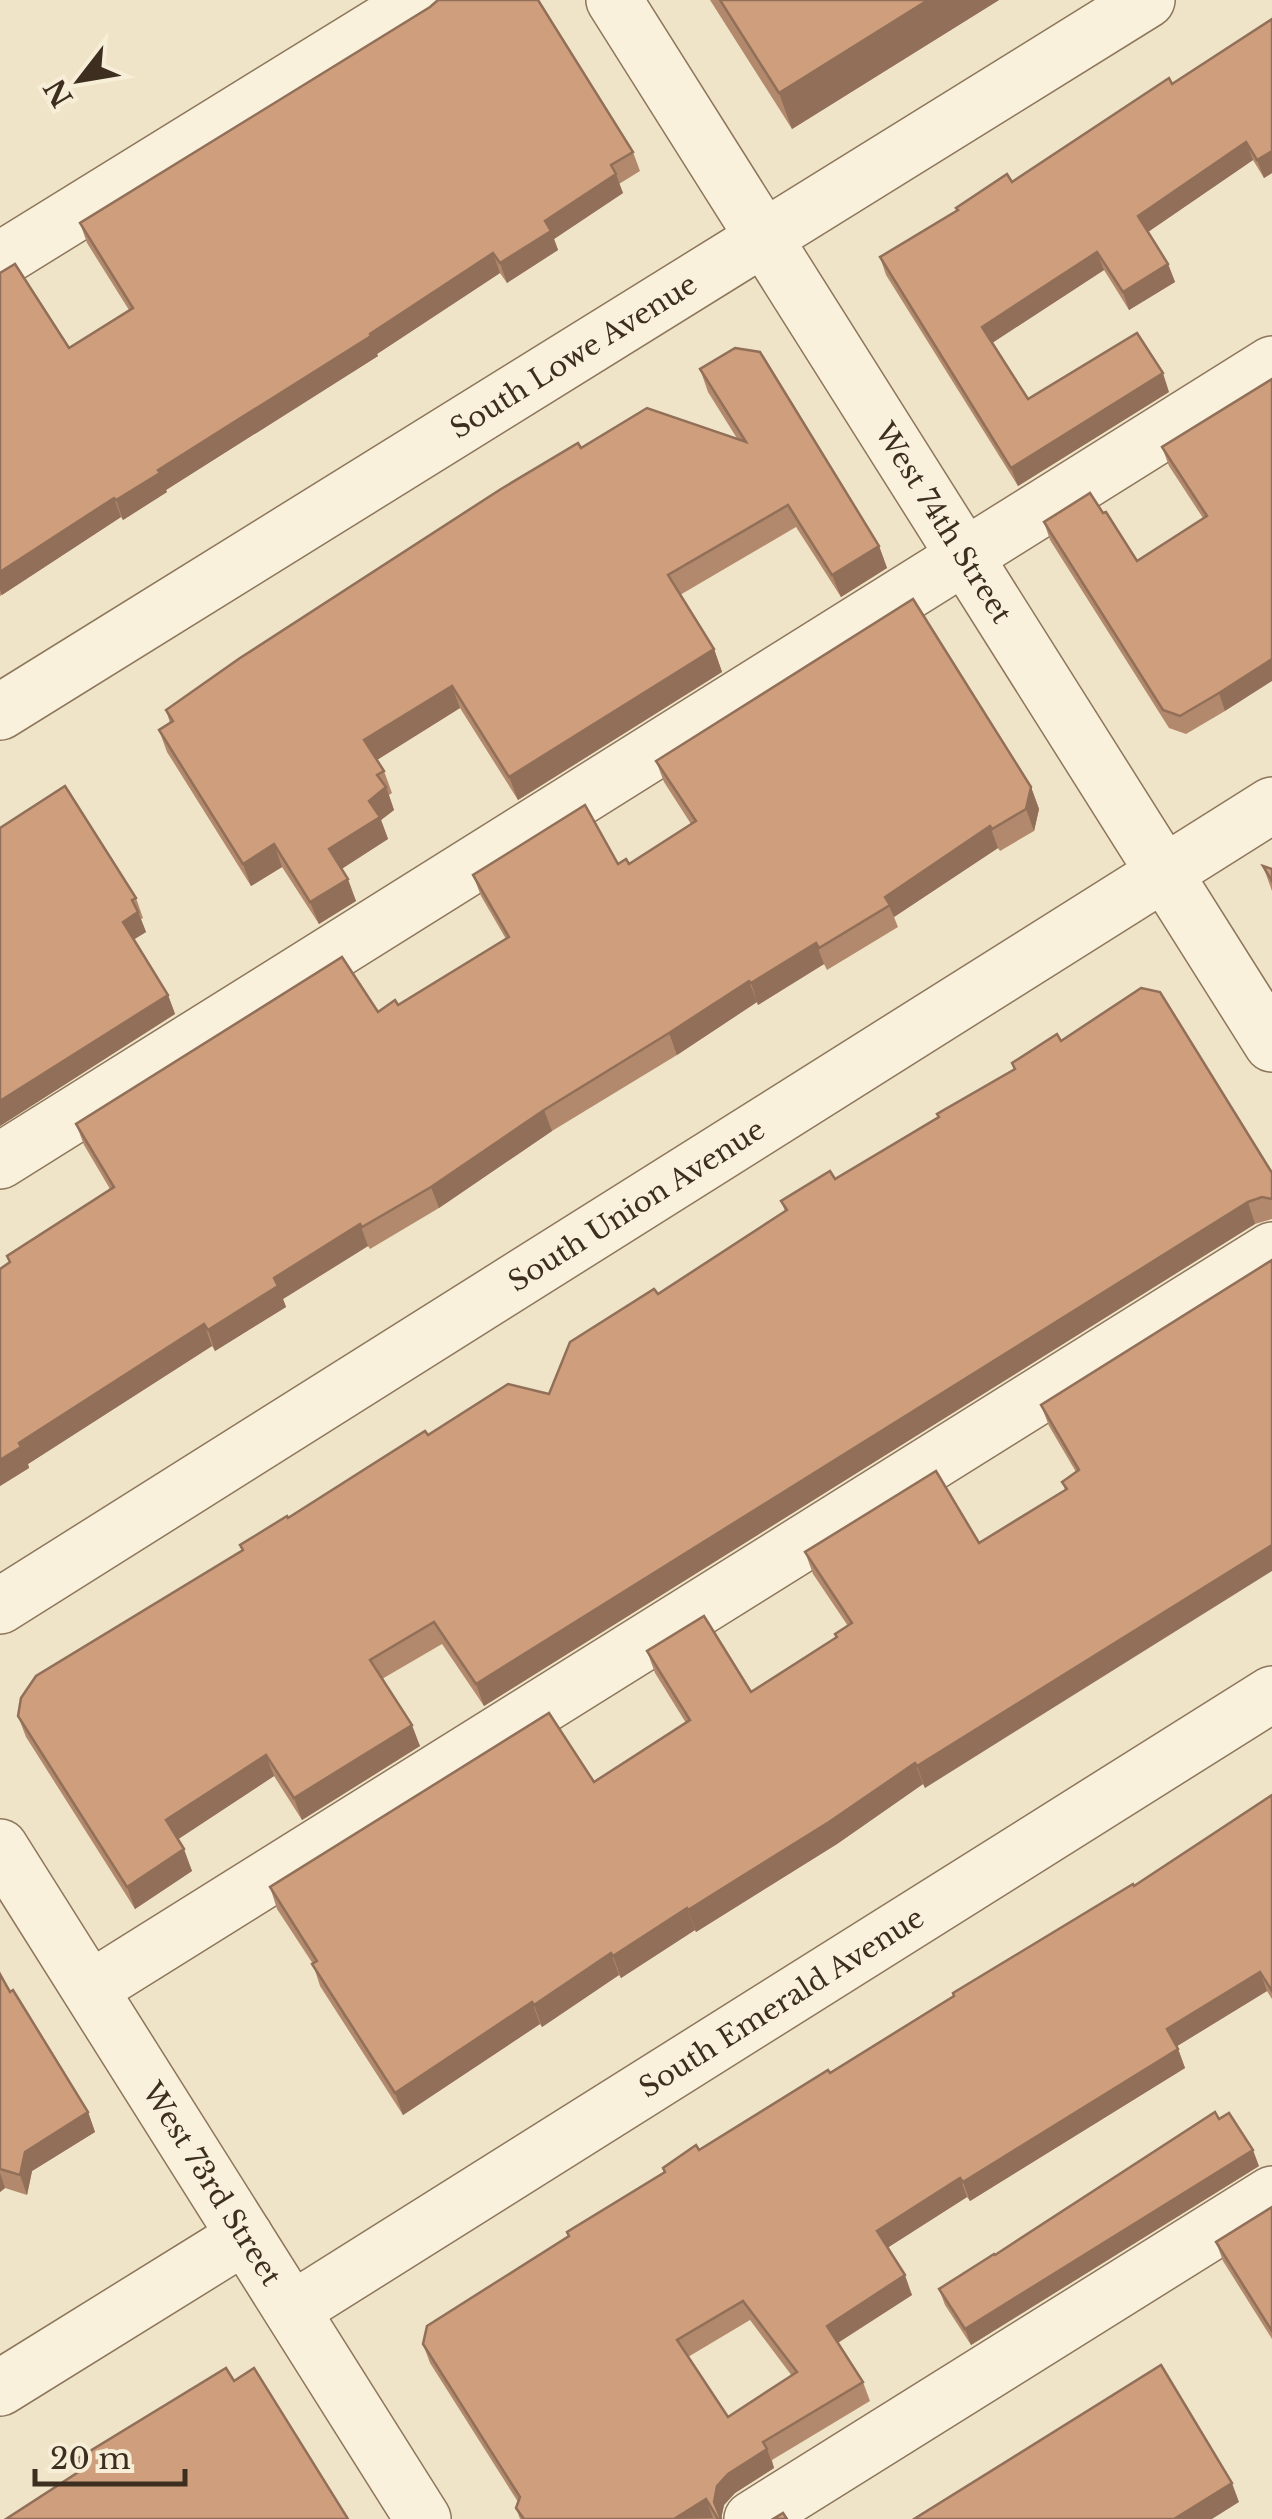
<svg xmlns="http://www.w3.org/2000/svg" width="1272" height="2519" viewBox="0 0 1272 2519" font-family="'Libre Baskerville',serif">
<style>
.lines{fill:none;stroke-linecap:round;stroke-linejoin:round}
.minor-casing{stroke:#8d765c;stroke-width:58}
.minor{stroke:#faf1dc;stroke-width:55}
.wall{fill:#b2896c;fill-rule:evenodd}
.shaded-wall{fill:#916f58}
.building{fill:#cf9f7d;stroke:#916f58;stroke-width:2.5;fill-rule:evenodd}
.labels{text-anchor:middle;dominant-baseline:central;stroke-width:9;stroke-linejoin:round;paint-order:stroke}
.street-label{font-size:28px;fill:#3d2e20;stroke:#f7eed8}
</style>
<rect width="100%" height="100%" fill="#f0e4c8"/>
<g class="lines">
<!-- minor casing -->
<g class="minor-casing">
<g id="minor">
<path id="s1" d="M 614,0 L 1272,1044"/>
<polyline points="0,260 421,0"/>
<path id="s2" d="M 0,712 L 1147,0"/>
<polyline points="0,1161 1272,364"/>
<path id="s3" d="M 0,1606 L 1272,805"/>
<path id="s4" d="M 0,1847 L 423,2519"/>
<polyline points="90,1989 1272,1250"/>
<path id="s5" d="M 292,2310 L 1272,1694"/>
<polyline points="0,2388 245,2236"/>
<polyline points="752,2519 1272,2194"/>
</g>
</g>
<!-- minor -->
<use href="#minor" class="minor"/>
</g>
<!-- wall -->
<g class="wall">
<polygon points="710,0 999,0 792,129"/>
<polygon points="1272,19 1272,173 1264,178 1253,160 1148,232 1168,264 1175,282 1129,310 1104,270 992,343 1028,399 1169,392 1018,486 886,275 880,257 1012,182 1172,84"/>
<polygon points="633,152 640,171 619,184 623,193 554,239 558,250 507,283 500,273 377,354 378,356 166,490 167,492 123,520 121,517 0,596 0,273 69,348 129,310 87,243 80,223"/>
<polygon points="700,369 879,546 887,568 841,597 796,527 680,595 714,649 722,672 518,800 460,708 377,760 384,771 392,793 389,795 394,810 381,820 388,839 341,869 356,901 319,924 282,867 251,886 167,752 159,730 170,723 166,710 581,448 738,440 708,392"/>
<polygon points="1272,379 1225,711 1186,734 1169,728 1050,540 1044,522 1137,561 1203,518 1169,466 1162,447"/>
<polygon points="656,761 1031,787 1039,809 1034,831 1000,851 998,848 894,917 898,927 827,970 824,964 758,1005 757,1002 677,1055 552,1131 439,1208 370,1249 368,1246 283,1299 286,1307 215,1351 212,1346 28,1464 29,1468 0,1486 9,1263 7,1256 110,1189 84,1145 76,1124 398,1005 506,939 481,896 473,875 629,864 691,824 664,782"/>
<polygon points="0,828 136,898 143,918 141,919 146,932 134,939 168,995 175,1014 0,1126"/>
<polygon points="1263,866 1272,869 1272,891"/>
<polygon points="1061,1041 1272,1173 1272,1219 1255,1224 484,1706 442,1644 382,1679 420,1746 302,1820 274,1776 178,1839 192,1871 135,1909 26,1737 18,1716 242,1550 240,1545 428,1435 549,1394 658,1294 785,1211 781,1201 835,1179 1014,1070 1012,1063"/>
<polygon points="1272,1260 925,1788 923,1784 837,1844 696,1932 695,1930 621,1978 619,1975 542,2027 540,2024 403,2115 320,1986 313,1964 277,1909 270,1887 594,1782 686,1723 655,1673 647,1651 751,1692 836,1637 848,1626 813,1574 805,1552 979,1543 1065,1490 1062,1482 1076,1472 1049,1426 1041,1405"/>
<path d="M 1272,1795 L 1272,1999 L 1267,1991 L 1177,2046 L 1185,2068 L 970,2201 L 967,2197 L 887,2248 L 912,2295 L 838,2343 L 863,2382 L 870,2401 L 772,2460 L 774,2468 L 735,2493 L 724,2505 L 721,2519 L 520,2519 L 516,2508 L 518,2502 L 430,2363 L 423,2344 L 569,2237 L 567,2232 L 664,2172 L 663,2168 L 699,2150 L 830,2073 L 1134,1886 ZM 750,2320 L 792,2376 L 728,2417 L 688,2357 Z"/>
<polygon points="0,1974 88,2112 95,2132 32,2171 27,2195 5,2188 0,2192"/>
<polygon points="1219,2119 1259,2166 971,2345 945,2305 939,2289"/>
<polygon points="1272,2207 1272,2339 1223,2261 1216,2242"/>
</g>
<!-- shaded-wall -->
<g class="shaded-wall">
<polygon points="928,0 999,0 792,129 779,93"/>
<polygon points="1246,142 1253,160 1145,234 1138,216"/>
<polygon points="1272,151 1272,173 1264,178 1257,160"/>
<polygon points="616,174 623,193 554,239 558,250 507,283 500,263 545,221"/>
<polygon points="1097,252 1104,270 989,345 982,327"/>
<polygon points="493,253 500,273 377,354 378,356 166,490 167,492 123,520 116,500 158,470"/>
<polygon points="1168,264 1175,282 1129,310 1123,292"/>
<polygon points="1163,373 1169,392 1018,486 1011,468"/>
<polygon points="114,498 121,517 2,595 0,590 0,572"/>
<polygon points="879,546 887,568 841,597 832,575"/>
<polygon points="714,649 722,672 518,800 509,777"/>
<polygon points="1272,659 1272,681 1225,711 1219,693"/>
<polygon points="452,686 460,708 372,763 364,740"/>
<polygon points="386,787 394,810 381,820 388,839 337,872 329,849 369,801"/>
<polygon points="1031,787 1039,809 1034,831 1026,809"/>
<polygon points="990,826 998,848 894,917 885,897"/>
<polygon points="274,844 282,867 251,886 243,864"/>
<polygon points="348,879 356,901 319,924 310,902"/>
<polygon points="138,912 146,932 130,942 123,922"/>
<polygon points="816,943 824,964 758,1005 751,983"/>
<polygon points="749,981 757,1002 677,1055 669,1033"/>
<polygon points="168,995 175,1014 0,1126 0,1101"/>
<polygon points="544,1110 552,1131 439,1208 431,1187"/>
<polygon points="1248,1202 1255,1224 484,1706 476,1684"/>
<polygon points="360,1224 368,1246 283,1299 286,1307 215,1351 208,1330 274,1278"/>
<polygon points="204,1324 212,1346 28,1464 29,1468 0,1486 0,1460 19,1443"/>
<polygon points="1272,1545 1272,1571 925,1788 917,1766"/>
<polygon points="412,1725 420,1746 302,1820 294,1798"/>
<polygon points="266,1755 274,1776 174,1842 166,1820"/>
<polygon points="915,1763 923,1784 837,1844 696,1932 688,1910"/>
<polygon points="184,1849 192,1871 135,1909 127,1887"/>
<polygon points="687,1908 695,1930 621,1978 613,1956"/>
<polygon points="611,1953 619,1975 542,2027 534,2005"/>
<polygon points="1260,1972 1267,1991 1174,2048 1167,2029"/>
<polygon points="532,2002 540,2024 403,2115 395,2093"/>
<polygon points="1178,2049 1185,2068 970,2201 963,2182"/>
<polygon points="88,2112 95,2132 32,2171 27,2195 20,2175 25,2152"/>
<polygon points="1253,2150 1259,2166 971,2345 965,2329"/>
<polygon points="0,2173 5,2188 0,2192"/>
<polygon points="960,2178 967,2197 884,2250 877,2231"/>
<polygon points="905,2275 912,2295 834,2345 827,2326"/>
<polygon points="767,2449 774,2468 735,2493 724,2505 721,2519 720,2519 714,2502 717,2486 728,2474"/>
<polygon points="1232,2483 1239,2502 1212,2519 1174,2519"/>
<polygon points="706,2499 713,2518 674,2519"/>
</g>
<!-- building -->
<g class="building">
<polygon points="438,0 538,0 633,152 611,165 616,174 545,221 551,231 500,263 493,253 370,334 371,336 158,470 160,473 116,500 114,498 0,572 0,273 15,264 69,348 133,308 80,223 430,7"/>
<polygon points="720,0 928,0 779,93"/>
<polygon points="1272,19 1272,151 1257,160 1246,142 1138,216 1168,264 1123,292 1097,252 982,327 1028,399 1137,333 1163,373 1011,468 880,257 958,210 956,208 1007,174 1012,182 1169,78 1172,84"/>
<polygon points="735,348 760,352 879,546 832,575 788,505 668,575 714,649 509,777 452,686 364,740 384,771 377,775 386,787 369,801 380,817 329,849 348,879 310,902 274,844 243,864 159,730 173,721 166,710 240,658 501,489 578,443 581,448 647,408 746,442 700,369"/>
<polygon points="1272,379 1272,659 1219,693 1180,716 1163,710 1044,522 1090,493 1103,513 1106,512 1137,561 1207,516 1162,447"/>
<polygon points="913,599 1031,787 1026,809 992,829 990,826 885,897 890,905 819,948 816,943 751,983 749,981 669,1033 544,1110 431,1187 362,1227 360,1224 274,1278 278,1286 208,1330 204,1324 19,1443 21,1447 0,1460 0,1269 10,1262 7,1256 114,1187 76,1124 342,957 378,1012 395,1000 398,1005 509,937 473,875 585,805 618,864 626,859 629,864 696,821 656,761"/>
<polygon points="65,786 136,898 132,900 138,912 123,922 168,995 0,1101 0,828"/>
<polygon points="1263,866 1272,869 1272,881"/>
<polygon points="1141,988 1160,992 1272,1173 1272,1199 1262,1197 1248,1202 476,1684 434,1622 370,1660 412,1725 294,1798 266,1755 166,1820 184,1849 127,1887 18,1716 21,1698 36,1676 243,1550 240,1545 287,1516 288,1518 425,1431 428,1435 508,1384 549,1394 570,1342 654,1289 658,1294 787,1210 781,1201 830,1171 835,1179 939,1117 937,1114 1015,1069 1012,1063 1057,1034 1061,1041"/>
<polygon points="1272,1260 1272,1545 917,1766 915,1763 829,1822 688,1910 687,1908 613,1956 611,1953 534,2005 532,2002 395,2093 312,1964 317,1961 270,1887 549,1713 594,1782 690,1720 647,1651 704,1616 751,1692 837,1637 835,1634 852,1623 805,1552 936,1471 979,1543 1067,1489 1062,1482 1079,1470 1041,1405"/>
<path d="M 1272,1795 L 1272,1991 L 1260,1972 L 1167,2029 L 1178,2049 L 963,2182 L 960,2178 L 877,2231 L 905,2275 L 827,2326 L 863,2382 L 763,2442 L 767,2449 L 728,2474 L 717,2486 L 714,2502 L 721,2519 L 718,2519 L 706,2499 L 674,2519 L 524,2519 L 516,2508 L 520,2497 L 423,2344 L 427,2326 L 569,2236 L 567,2232 L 665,2172 L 663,2168 L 696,2145 L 699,2150 L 828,2070 L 830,2073 L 954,1996 L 953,1993 L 1133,1884 L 1134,1886 ZM 743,2301 L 797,2372 L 728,2417 L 677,2340 Z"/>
<polygon points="0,1974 10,1992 13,1990 88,2112 25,2152 20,2175 0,2169"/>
<polygon points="1215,2112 1219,2119 1229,2113 1253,2150 965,2329 939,2289 994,2254 995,2255"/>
<polygon points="1272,2207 1272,2331 1216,2242"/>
<polygon points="1161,2365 1232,2483 1174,2519 914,2519"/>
<polygon points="226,2368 234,2381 254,2368 348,2519 6,2519 83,2469 77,2459"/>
<polygon points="783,2513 787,2519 773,2519"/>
</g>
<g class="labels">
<!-- street labels -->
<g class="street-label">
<text stroke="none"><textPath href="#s2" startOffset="675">South Lowe Avenue</textPath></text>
<text stroke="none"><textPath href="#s1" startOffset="618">West 74th Street</textPath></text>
<text stroke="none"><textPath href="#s3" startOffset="752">South Union Avenue</textPath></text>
<text stroke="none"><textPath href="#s5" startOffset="578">South Emerald Avenue</textPath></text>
<text stroke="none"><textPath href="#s4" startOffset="398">West 73rd Street</textPath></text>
</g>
</g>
<!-- north arrow -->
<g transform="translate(80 80) rotate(239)" stroke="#f7eed8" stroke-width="8" paint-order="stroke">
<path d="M0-8L18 38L0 25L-18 38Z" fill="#3d2e20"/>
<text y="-15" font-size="28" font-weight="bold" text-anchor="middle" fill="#3d2e20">N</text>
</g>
<!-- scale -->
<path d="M35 2469v15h150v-15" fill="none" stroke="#3d2e20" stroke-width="5"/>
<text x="50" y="2469" font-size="30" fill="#3d2e20" stroke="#f7eed8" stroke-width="8" paint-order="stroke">20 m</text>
</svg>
